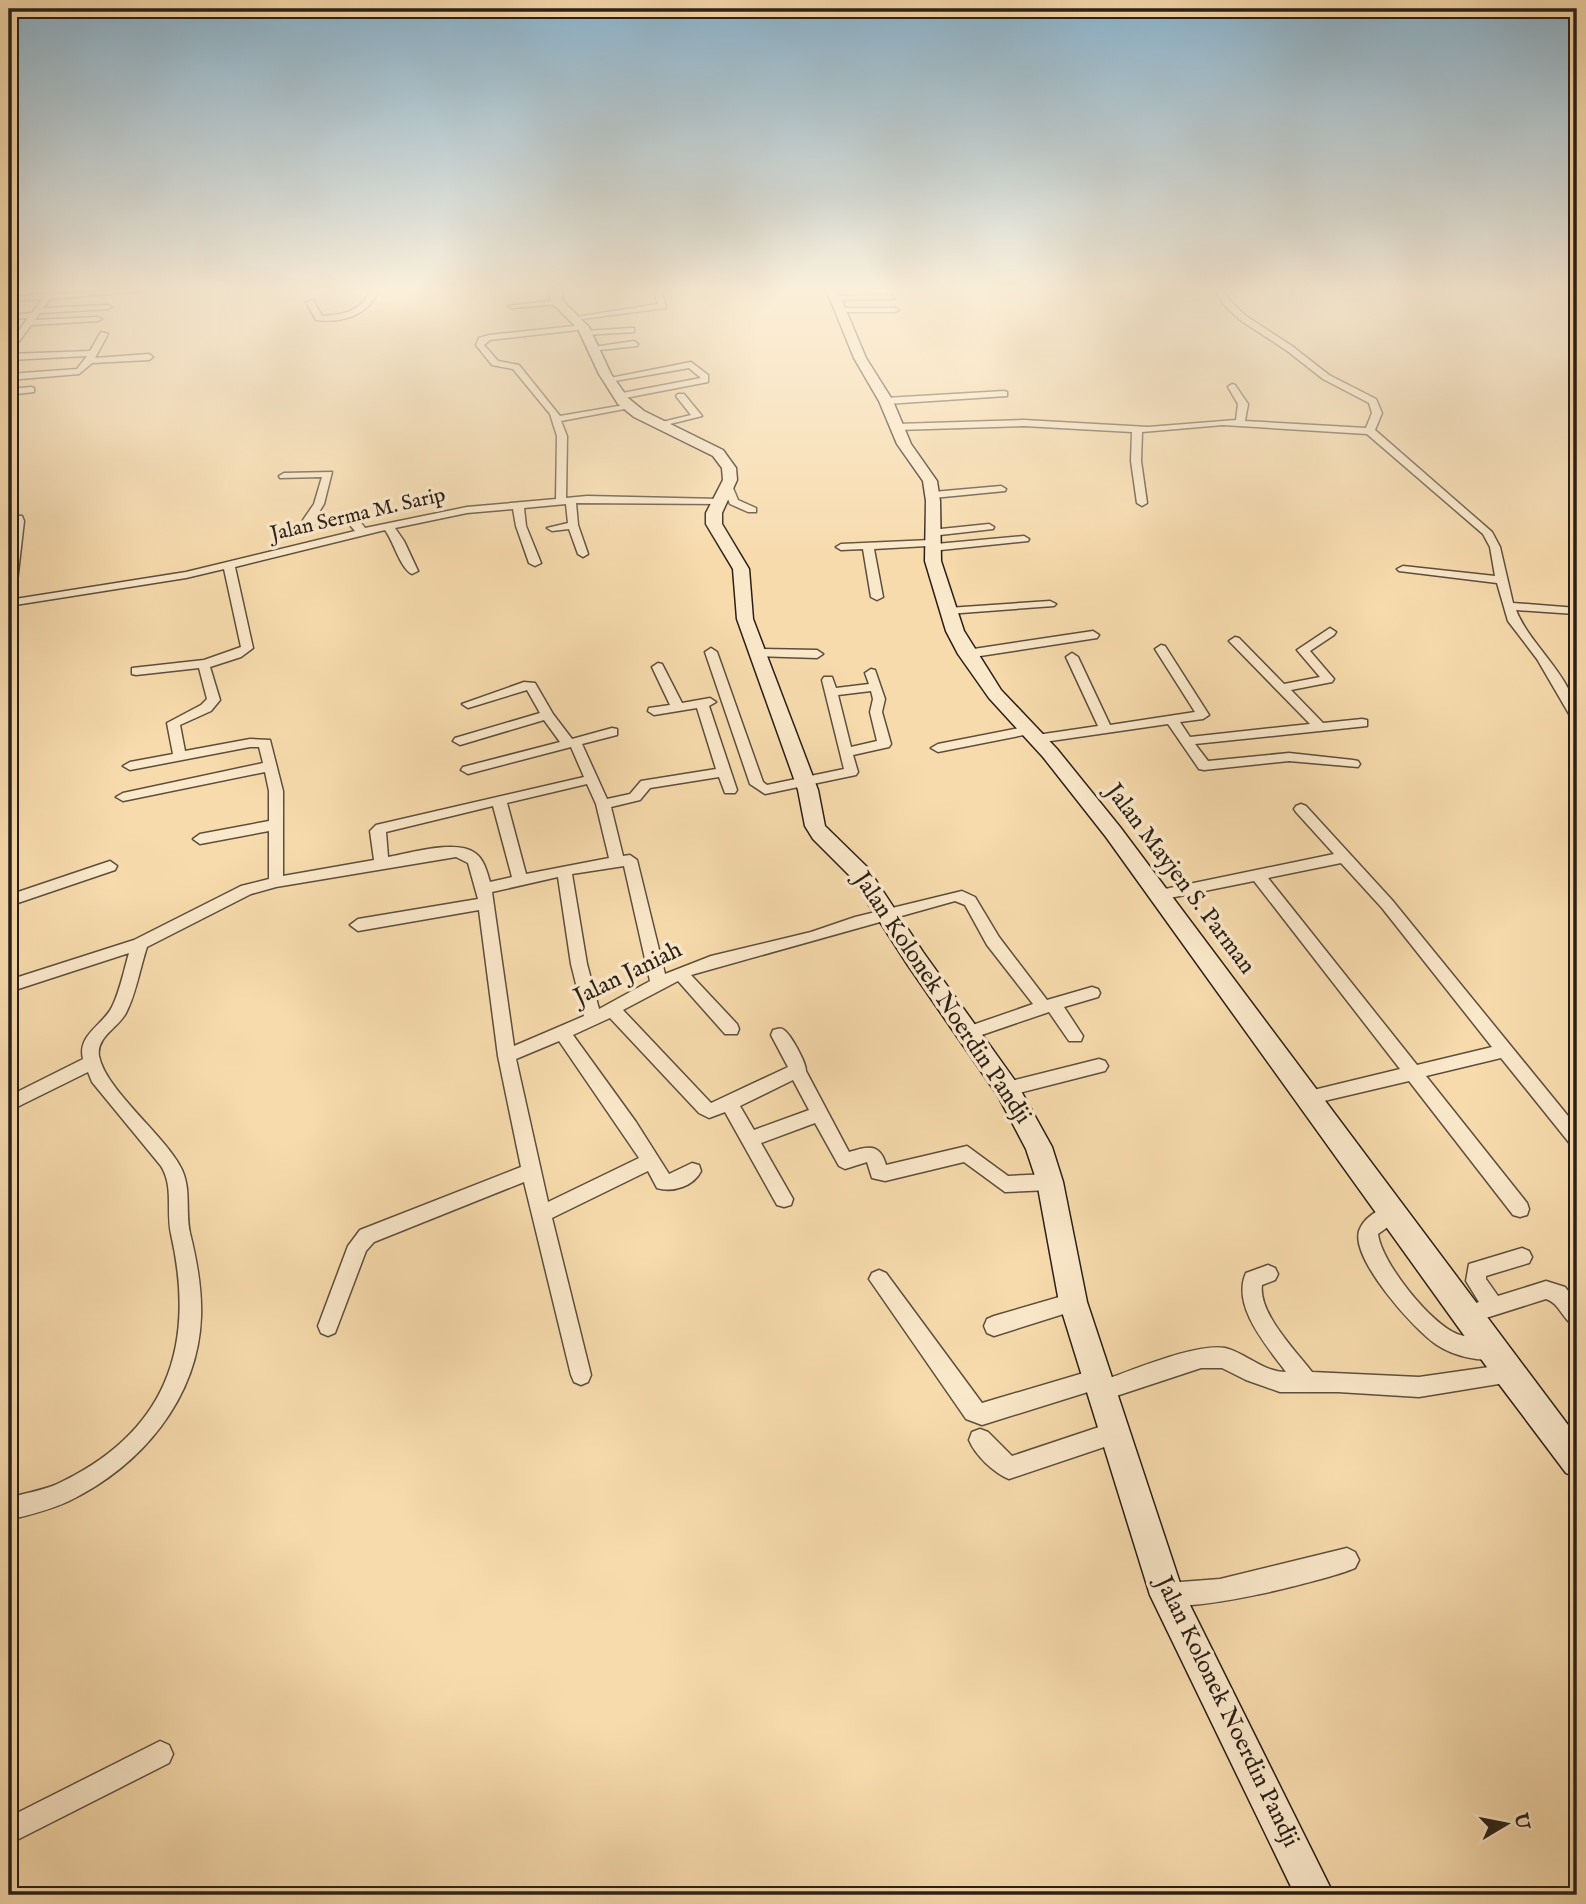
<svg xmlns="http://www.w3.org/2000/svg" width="1586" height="1904" viewBox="0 0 1586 1904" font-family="'IM FELL English',serif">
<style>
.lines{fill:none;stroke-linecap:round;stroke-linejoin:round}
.street-casing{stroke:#5d4e3c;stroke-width:3}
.secondary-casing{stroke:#2a1f17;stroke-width:3}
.street{fill:#fae8ca;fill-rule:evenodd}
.secondary{fill:#fae8ca;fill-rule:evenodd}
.labels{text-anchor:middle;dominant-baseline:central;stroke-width:7;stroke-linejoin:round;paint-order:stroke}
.far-street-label{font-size:21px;fill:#2a1f17;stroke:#fae8ca}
.street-label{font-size:24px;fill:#2a1f17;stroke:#fae8ca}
</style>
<rect width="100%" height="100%" fill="#f7dbad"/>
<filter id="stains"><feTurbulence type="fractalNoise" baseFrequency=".00286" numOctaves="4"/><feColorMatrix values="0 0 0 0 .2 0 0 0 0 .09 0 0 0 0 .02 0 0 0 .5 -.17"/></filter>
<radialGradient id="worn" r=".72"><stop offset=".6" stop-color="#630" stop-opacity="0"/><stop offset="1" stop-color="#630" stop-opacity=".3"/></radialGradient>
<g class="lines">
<!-- street casing -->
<g class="street-casing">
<g id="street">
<polygon points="49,289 55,289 54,294 168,289 50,299 43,308 108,305 112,307 108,309 40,313 35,320 98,317 102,319 98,321 31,325 12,351 9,351 9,344 28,318 9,319 9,315 32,313 42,299 9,301 9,297 46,294"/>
<path d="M 371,289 L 379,289 C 369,316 342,323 316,320 L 306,302 L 313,300 L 322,316 C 343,315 363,311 371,289 Z"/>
<polygon points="452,289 466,289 455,292"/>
<polygon points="653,289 661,289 666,308 574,320 570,318 658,304"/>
<path d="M 1214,289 L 1222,289 L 1230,301 L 1246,316 L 1292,346 L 1329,375 L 1376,399 L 1382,413 L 1375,430 L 1492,532 L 1500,547 L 1513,603 L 1577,608 L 1575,614 L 1516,610 C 1530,646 1577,680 1577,720 L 1572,719 L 1537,659 L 1508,621 L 1497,583 L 1399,571 L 1397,569 L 1403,566 L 1495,576 L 1490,547 L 1483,534 L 1367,434 L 1223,425 L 1142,432 L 1141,461 L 1147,503 L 1142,506 L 1137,503 L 1131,461 L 1132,432 L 1024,426 L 897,430 L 892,427 L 897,424 L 1024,420 L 1148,427 L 1236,420 L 1238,404 L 1228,387 L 1232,384 L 1235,385 L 1248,404 L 1245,421 L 1366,428 L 1372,413 L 1369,403 L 1323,379 L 1286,350 L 1240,320 L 1224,305 Z"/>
<polygon points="891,295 894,299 834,300 830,298 834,296"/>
<polygon points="557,300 560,304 512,308 508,306"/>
<polygon points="842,308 895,308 899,310 895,312 839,312"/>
<path d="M 583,325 L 587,327 L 586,329 L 490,340 L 484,345 L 498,361 L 519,365 L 560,416 L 630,404 L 635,407 L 561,421 L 567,436 L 566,498 L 587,496 L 720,499 L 725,502 L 724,504 L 576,503 L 578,525 L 588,554 L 583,557 L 578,554 L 569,529 L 552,531 L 547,528 L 568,523 L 566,504 L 524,508 L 526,526 L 541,563 L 535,566 L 529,563 L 516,526 L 513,509 L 467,513 L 395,528 L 404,541 L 418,571 L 412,574 C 400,568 394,542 385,530 L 235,567 L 253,648 L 241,657 L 210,667 L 220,700 L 211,711 L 180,725 L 185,751 L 250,739 L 270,740 L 283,791 L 283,876 L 374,860 L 370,831 L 376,825 L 584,777 L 571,747 L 468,774 L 461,770 L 463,767 L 560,742 L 544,720 L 460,745 L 453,741 L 455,738 L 540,713 L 527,690 L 468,708 L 462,704 L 524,682 L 535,683 L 553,714 L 572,739 L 612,728 L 617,729 L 617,735 L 582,744 L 607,799 L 630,794 L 641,781 L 716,769 L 697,708 L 654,715 L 648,711 L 649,708 L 670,705 L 652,667 L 658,663 L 662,664 L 682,703 L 710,698 L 716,702 L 709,706 L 737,790 L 735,793 L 725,793 L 719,777 L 650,788 L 640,800 L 611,807 L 623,856 L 630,855 L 637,860 L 665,974 L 711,956 L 811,932 L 855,917 L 962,891 L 975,897 L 999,937 L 1047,1000 L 1092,987 L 1098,989 L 1100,993 L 1098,997 L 1064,1007 L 1083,1036 L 1081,1041 L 1069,1041 L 1049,1012 L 970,1039 L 964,1038 L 962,1033 L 964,1028 L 1033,1004 L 987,945 L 965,905 L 955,901 L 691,975 L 737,1024 L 739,1029 L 737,1034 L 725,1034 L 678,981 L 623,1010 L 711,1103 L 788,1067 L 771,1035 L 773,1030 C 778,1029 780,1027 784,1030 C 791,1035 806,1062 806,1071 L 849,1152 C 868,1146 880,1143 886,1165 L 967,1146 L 1008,1176 L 1050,1174 L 1057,1176 L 1059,1182 L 1057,1188 L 1050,1190 L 1005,1192 L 964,1162 L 885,1181 L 872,1178 L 867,1162 L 845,1169 L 839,1166 L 815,1123 L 761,1143 L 793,1199 L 791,1205 L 784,1207 L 777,1205 L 725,1112 L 709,1118 L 699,1113 L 610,1018 L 573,1035 L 636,1122 L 669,1174 L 692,1163 L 699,1165 L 701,1171 C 694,1186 673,1193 657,1188 L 648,1171 L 552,1218 L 591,1375 L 588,1382 L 581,1385 L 574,1382 L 571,1375 L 524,1182 L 374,1242 L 366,1251 L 335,1333 L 328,1336 L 321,1333 L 318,1326 L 348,1246 L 360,1230 L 521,1167 L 498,1056 L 479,910 L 358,931 L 350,925 L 358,919 L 478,899 L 468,863 L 456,857 L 276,887 L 251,894 L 147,947 C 140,968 136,994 126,1013 C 118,1028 96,1037 99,1056 C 105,1089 163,1134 180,1166 C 192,1187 185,1210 190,1233 C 197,1261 202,1289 201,1317 C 198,1399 141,1466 69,1501 C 50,1510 29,1515 9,1520 L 9,1498 C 24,1493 41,1491 55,1485 C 166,1434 197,1348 171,1234 C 166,1210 174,1187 161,1166 L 92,1082 L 88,1072 L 9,1111 L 9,1096 L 83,1059 C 77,1035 103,1025 112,1007 C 120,991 124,970 129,953 L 9,992 L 9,980 L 134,940 L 241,886 L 269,879 L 269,831 L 200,844 L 193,839 L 200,834 L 269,821 L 269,791 L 265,772 L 123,801 L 116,797 L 123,793 L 263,763 L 259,747 L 250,747 L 130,770 L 123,766 L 130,762 L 173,754 L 167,723 L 201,705 L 207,699 L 199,668 L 136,675 L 132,674 L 132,668 L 204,660 L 241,647 L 224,569 L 186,578 L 9,606 L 9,547 L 14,521 L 9,521 L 9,515 L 22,516 L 24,521 L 15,599 L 186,572 L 355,531 L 349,524 L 306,525 L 303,520 L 314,504 L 322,477 L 280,478 L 279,476 L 284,473 L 332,472 L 324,504 L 314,520 C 330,519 356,512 365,528 L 467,507 L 556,499 L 557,436 L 550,414 L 513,369 L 492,365 L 476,345 L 479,338 L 489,335 ZM 587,784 L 596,804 L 609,858 L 526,874 L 507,803 ZM 493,806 L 512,877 L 490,882 C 487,872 484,859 475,853 C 457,839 410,853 388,857 L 386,832 ZM 624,866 L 650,981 L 599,1009 L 587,964 L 572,874 ZM 558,877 L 571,964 L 584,1016 L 514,1046 L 492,892 ZM 559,1041 L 639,1158 L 548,1202 L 516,1059 ZM 793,1080 L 809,1110 L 754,1130 L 740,1106 Z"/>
<polygon points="631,328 634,328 634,332 585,335 581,333 585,331"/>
<polygon points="101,332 108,334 95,358 149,354 153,357 149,360 92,363 79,374 9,380 9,374 77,369 87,356 9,360 9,354 90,351"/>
<polygon points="634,341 638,344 637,346 591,351 587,348"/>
<polygon points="691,362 708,375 708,382 620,399 615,396 617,394 701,378 689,368 609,382 605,379"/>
<polygon points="31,387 34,388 34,392 9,395 9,389"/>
<polygon points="1004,391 1007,392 1007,396 886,404 881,401 886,398"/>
<polygon points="678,394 684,394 702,416 658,427 658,423 691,415 676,396"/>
<polygon points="723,483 731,483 738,500 756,508 756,512 748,512 730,504 722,485"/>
<polygon points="1001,486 1006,489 1005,491 933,498 928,495 933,492"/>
<polygon points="989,524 994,527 993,529 931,536 926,533 931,530"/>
<polygon points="1024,536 1029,539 1028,541 931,551 927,550 927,546 874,549 883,597 877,600 871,597 863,549 841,550 836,547 841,544 931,540 935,541 936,544"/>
<polygon points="1050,601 1056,604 1054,606 948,614 942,611 948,608"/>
<polygon points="1330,628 1336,632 1334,635 1310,651 1334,679 1332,682 1291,690 1323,723 1362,719 1367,720 1367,726 1195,744 1208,761 1289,753 1353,760 1358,761 1360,764 1358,767 1289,761 1204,770 1199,769 1168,724 1037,743 1030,739 1037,735 1098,726 1066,657 1072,653 1078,657 1110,725 1195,712 1155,649 1161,645 1165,646 1209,715 1203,719 1180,722 1190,737 1310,724 1229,641 1235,637 1239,638 1284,684 1320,677 1297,650"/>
<polygon points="1093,631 1099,635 1097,638 967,658 961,654 967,650"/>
<path d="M 711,648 L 717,652 L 763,782 L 767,785 L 844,769 L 822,680 L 824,677 L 832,677 L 836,688 L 869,684 L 865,673 L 871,669 L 875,670 L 885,699 L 882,712 L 891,744 L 889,747 L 853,755 L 858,772 L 856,775 L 765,794 L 750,784 L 705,652 ZM 871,691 L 873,699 L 870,712 L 877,741 L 851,747 L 838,695 Z"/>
<polygon points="759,649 817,650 823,654 817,658 755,656 755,650"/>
<polygon points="1029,726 1036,730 1034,733 938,752 931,748 938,744"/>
<path d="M 1301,804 L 1306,806 L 1392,900 L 1577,1127 L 1577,1148 L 1571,1145 L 1501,1058 L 1426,1076 L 1527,1203 L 1529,1209 L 1527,1215 L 1520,1217 L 1513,1215 L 1409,1081 L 1307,1105 L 1301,1103 L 1298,1098 L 1301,1093 L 1400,1069 L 1254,881 L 1160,900 L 1152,895 L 1160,890 L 1334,854 L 1296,812 L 1294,809 L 1296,806 ZM 1341,863 L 1382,908 L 1492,1047 L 1417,1065 L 1268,878 Z"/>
<polygon points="110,861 117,866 115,870 9,906 9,895"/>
<polygon points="1099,1059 1105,1061 1108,1066 1105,1071 1007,1096 1001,1094 998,1089 1001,1084 1007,1082"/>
<path d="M 1392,1205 L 1399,1207 L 1401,1213 L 1399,1219 L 1378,1234 C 1381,1262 1430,1323 1457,1334 C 1471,1339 1486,1338 1499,1343 L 1502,1350 L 1499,1357 C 1482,1364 1452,1355 1437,1345 C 1414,1330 1351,1259 1359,1231 C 1364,1217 1379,1209 1392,1205 Z"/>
<path d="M 1522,1248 L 1529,1251 L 1532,1257 L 1529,1263 L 1486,1276 L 1486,1279 L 1498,1296 L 1546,1281 L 1565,1287 L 1577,1302 L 1577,1327 C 1563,1322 1560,1303 1546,1299 L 1467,1324 L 1460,1322 L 1457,1315 L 1460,1308 L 1479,1302 L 1466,1281 L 1469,1264 Z"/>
<path d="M 1268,1265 L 1275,1268 L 1278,1274 L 1275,1280 L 1262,1285 C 1258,1313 1296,1351 1312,1372 L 1419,1377 L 1510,1364 L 1517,1367 L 1520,1374 L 1517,1381 L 1419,1397 L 1338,1392 L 1280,1392 L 1246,1380 L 1222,1368 L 1201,1368 L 1101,1401 L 1094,1398 L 1091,1391 L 982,1425 L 966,1419 L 869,1279 L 872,1273 L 879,1270 L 886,1273 L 982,1403 L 1097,1369 L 1104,1372 L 1107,1379 C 1136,1369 1197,1343 1225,1348 C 1246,1353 1263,1372 1286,1372 C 1267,1346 1231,1306 1246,1273 Z"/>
<polygon points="1073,1293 1080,1295 1083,1302 1080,1309 1073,1311 994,1336 987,1333 984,1326 987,1319 994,1316"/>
<path d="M 1114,1422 L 1122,1425 L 1125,1433 L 1122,1441 L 1009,1479 C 994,1473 975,1455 969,1440 L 972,1432 L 980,1429 L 988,1432 L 1012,1456 Z"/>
<path d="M 1347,1548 L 1355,1552 L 1359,1560 L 1355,1568 C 1324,1581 1187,1615 1159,1603 L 1155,1595 L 1159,1587 L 1167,1583 L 1220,1579 Z"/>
<polygon points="160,1741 169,1745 173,1754 169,1763 9,1844 9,1817"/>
</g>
</g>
<!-- secondary casing -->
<g class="secondary-casing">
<g id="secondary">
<polygon points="549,289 561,289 563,301 589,327 611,374 628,398 644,411 723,450 736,468 737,480 722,513 722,524 749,569 753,619 818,790 825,826 867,867 923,952 1016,1082 1052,1147 1063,1182 1087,1302 1182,1589 1334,1895 1295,1895 1150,1595 1059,1302 1037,1182 1026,1149 998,1096 907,964 851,877 813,839 805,826 798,790 737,619 733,569 706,524 706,513 723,480 722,468 713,456 634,417 618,404 599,374 578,329 551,302"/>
<polygon points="826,289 837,289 866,358 893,401 911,444 937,481 940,501 941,561 964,631 1001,690 1057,749 1120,827 1577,1437 1577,1478 1566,1473 1499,1384 1106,837 1043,757 989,698 958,654 946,631 925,561 926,501 923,481 897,444 879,401 854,358"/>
</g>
</g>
<!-- street -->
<use href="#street" class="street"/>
<!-- secondary -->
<use href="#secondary" class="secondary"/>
</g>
<!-- sky -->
<linearGradient id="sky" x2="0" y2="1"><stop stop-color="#8ab6d2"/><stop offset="0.52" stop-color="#fbefda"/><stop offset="1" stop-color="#fbefda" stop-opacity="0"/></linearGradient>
<rect width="1586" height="556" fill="url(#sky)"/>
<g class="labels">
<!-- far-street labels -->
<g class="far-street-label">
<text transform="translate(358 515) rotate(-13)">Jalan Serma M. Sarip</text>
</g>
<!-- street labels -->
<g class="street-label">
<text transform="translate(1180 879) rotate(53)">Jalan Mayjen S. Parman</text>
<text transform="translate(628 974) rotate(-26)">Jalan Janiah</text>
<text transform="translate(942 998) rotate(56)">Jalan Kolonek Noerdin Pandji</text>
<text transform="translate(1227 1712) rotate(64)">Jalan Kolonek Noerdin Pandji</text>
</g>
</g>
<!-- margin -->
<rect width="1586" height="1904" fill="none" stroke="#f7dbad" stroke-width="35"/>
<rect x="10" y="10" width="1565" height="1883" fill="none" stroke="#2a1f17" stroke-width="3.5"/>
<rect x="18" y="18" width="1551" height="1869" fill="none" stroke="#2a1f17" stroke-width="2"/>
<!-- north arrow -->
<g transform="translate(1506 1824) rotate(80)" stroke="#fae8ca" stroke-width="5" paint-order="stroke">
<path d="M0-5L12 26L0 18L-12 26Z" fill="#2a1f17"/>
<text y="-10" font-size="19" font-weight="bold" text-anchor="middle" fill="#2a1f17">U</text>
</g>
<rect width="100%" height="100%" filter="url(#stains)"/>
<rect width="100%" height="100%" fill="url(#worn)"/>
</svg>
